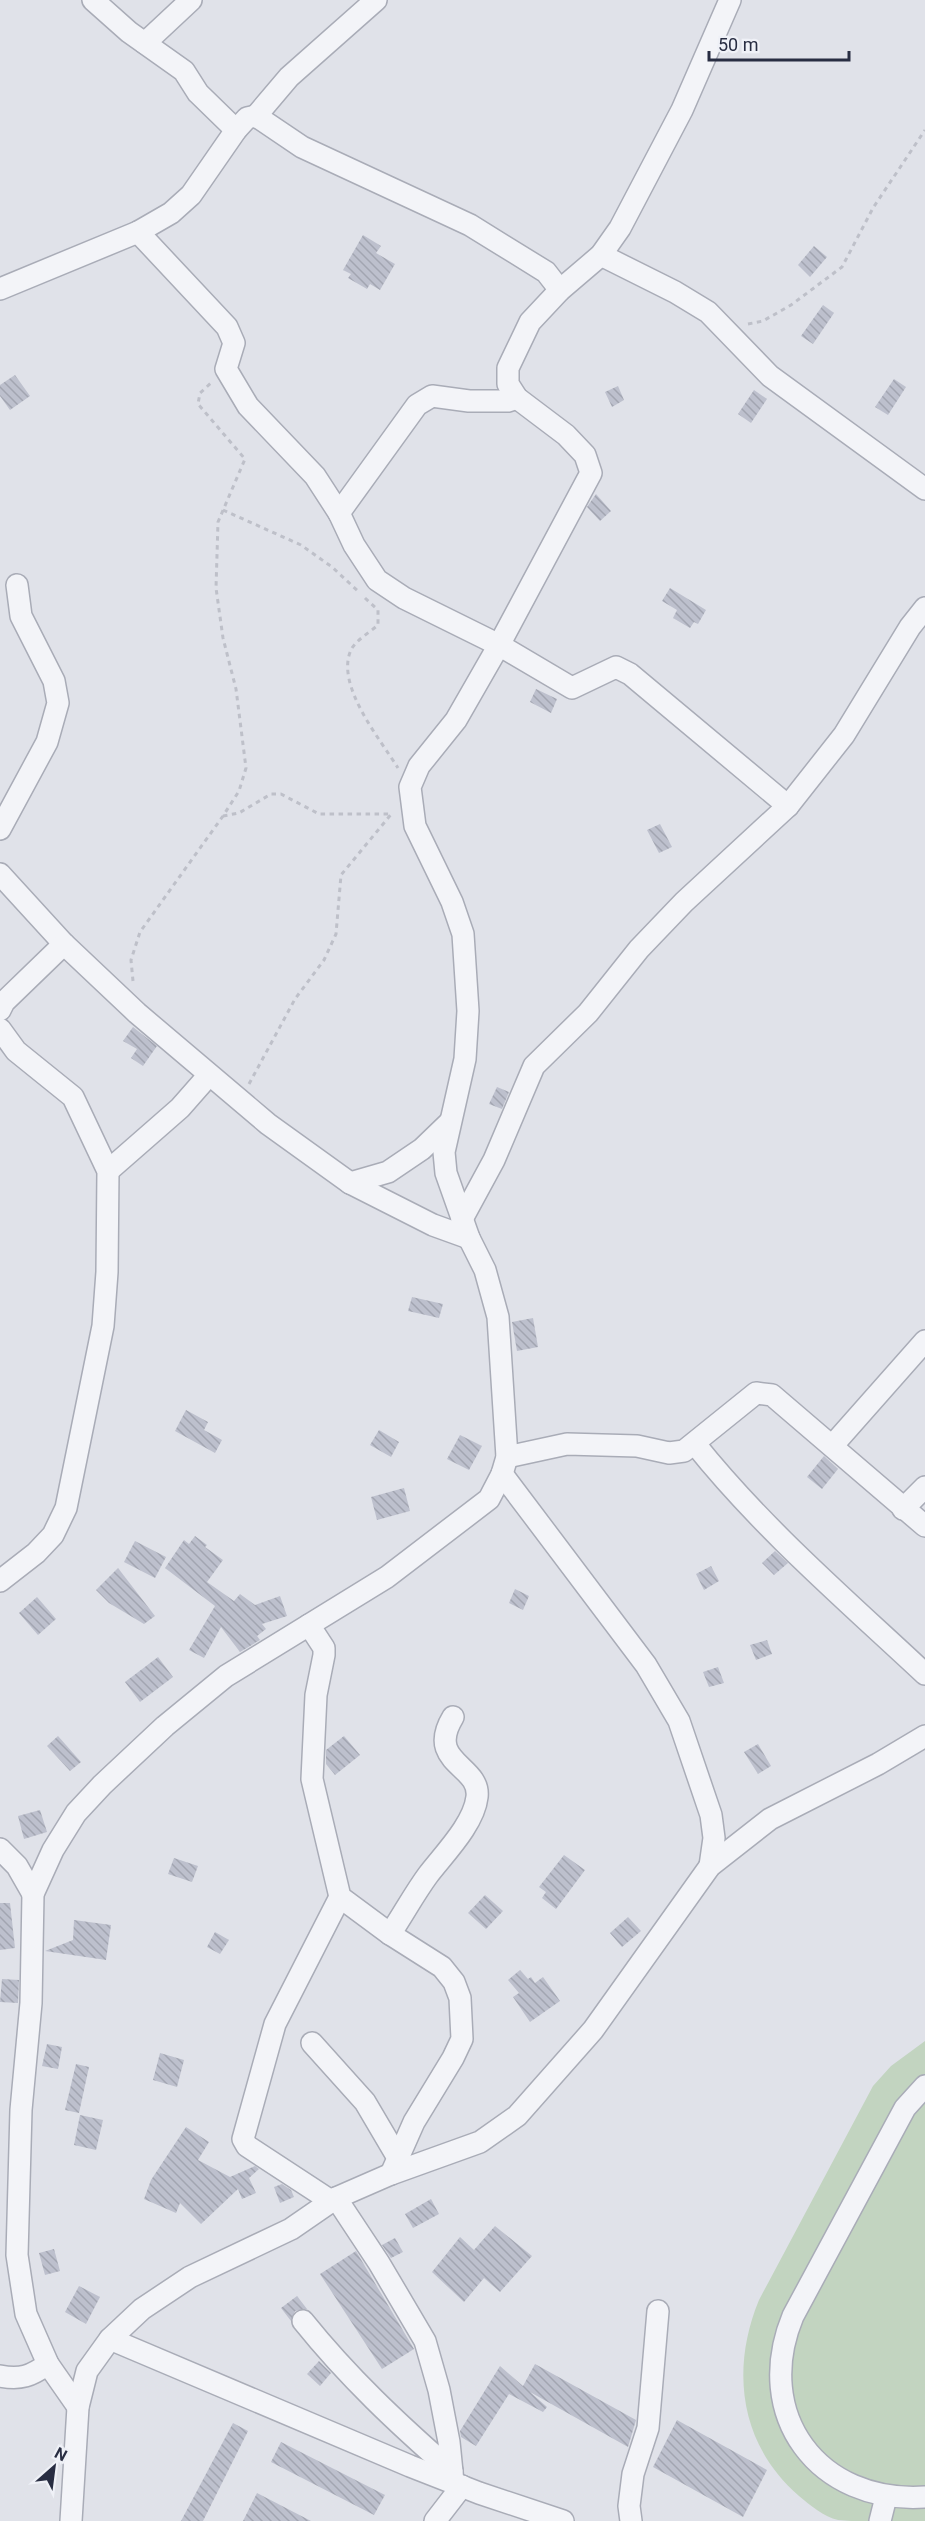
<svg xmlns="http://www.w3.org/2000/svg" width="925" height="2521" viewBox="0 0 925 2521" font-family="Roboto,sans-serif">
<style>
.pitch{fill:#c2d4c0}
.building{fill:url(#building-back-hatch)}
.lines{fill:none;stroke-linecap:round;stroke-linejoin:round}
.minor-casing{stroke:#a9acb7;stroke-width:24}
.path{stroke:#bec0c9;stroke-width:3;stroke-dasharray:4.5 4.5;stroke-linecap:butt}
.minor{stroke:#f3f4f8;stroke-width:21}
</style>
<defs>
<pattern id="building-back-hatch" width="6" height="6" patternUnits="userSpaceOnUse" patternTransform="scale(1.5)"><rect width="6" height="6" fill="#bdc0cd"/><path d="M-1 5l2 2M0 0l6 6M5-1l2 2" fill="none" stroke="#a2a5b1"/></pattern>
</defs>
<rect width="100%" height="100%" fill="#e0e2e9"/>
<!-- pitch -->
<path class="pitch" d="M 925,2041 L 925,2521 C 905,2521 885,2521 865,2521 C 857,2521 846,2521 838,2520 C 824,2517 810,2505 799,2496 C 740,2445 730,2370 759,2300 L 873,2086 L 891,2066 Z"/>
<!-- building -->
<g class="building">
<polygon points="363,235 381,246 376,253 395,264 380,290 370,284 367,289 348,278 351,274 343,270"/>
<polygon points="814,246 827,257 810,277 798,265"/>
<polygon points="823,305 834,313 813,344 801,336"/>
<polygon points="15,375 30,396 10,410 0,396 0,385"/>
<polygon points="894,379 906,387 888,415 875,407"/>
<polygon points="618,386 624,400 612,407 605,392"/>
<polygon points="754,390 767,399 751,423 738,414"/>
<polygon points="596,494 611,511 600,521 587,507"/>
<polygon points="670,588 706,610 698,624 694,622 690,628 673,618 677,610 662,601"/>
<polygon points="536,689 557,699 551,713 530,702"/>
<polygon points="660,824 672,847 659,853 647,830"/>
<polygon points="133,1027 157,1046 143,1066 131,1058 137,1049 123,1041"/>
<polygon points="497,1087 509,1092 502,1109 489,1104"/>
<polygon points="412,1297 443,1304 439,1318 408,1311"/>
<polygon points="533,1318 538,1347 517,1351 512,1322"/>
<polygon points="186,1410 208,1422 204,1430 222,1440 215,1453 175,1431"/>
<polygon points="379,1430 399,1442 391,1457 370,1445"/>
<polygon points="460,1435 482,1446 469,1470 447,1459"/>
<polygon points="824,1456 838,1469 822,1489 807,1477"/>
<polygon points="404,1488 410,1511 377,1520 371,1497"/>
<polygon points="195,1536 207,1545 205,1547 223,1560 207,1582 234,1601 240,1594 255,1605 280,1596 287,1616 262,1624 266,1629 257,1636 260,1640 240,1652 221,1627 204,1658 189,1650 215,1606 165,1568 184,1540 189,1544"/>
<polygon points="135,1541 166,1557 155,1578 124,1562"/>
<polygon points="775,1551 788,1563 774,1575 762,1563"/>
<polygon points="711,1566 719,1581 704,1590 696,1574"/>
<polygon points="118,1568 155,1616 144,1624 109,1603 96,1590"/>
<polygon points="515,1589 529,1596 523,1610 509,1603"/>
<polygon points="37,1597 56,1619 38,1635 19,1613"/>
<polygon points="767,1640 772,1654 756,1660 750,1645"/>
<polygon points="158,1657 173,1677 140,1702 125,1682"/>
<polygon points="718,1667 724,1683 709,1687 703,1672"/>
<polygon points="58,1736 81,1762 70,1771 47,1746"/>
<polygon points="344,1736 360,1755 335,1775 326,1764 326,1750"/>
<polygon points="758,1744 771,1766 758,1774 744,1752"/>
<polygon points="40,1810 47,1832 24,1839 18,1816"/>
<polygon points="564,1855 585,1870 556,1909 542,1898 546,1892 539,1887"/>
<polygon points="174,1858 198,1866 192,1882 168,1874"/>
<polygon points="485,1895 503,1911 486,1929 468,1913"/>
<polygon points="0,1903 10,1903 15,1948 0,1950"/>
<polygon points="628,1917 641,1931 622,1947 610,1933"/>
<polygon points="74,1920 111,1925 106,1960 45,1951 73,1940"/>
<polygon points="215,1932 229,1940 220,1954 207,1947"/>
<polygon points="520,1970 528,1979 531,1977 535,1983 543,1977 560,2001 530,2022 513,1997 519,1993 508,1980"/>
<polygon points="2,1979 19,1980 18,2003 0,2002"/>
<polygon points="47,2044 62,2047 58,2069 42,2066"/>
<polygon points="160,2053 184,2060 177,2087 153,2080"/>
<polygon points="76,2064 89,2067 79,2113 65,2110"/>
<polygon points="80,2115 103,2120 96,2150 74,2145"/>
<polygon points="186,2127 209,2142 198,2160 230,2177 255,2166 259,2169 249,2178 256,2193 242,2199 238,2189 201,2224 180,2203 176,2213 144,2199 151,2180"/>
<polygon points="282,2184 291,2190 294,2197 280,2203 274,2187"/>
<polygon points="431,2199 439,2214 413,2228 405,2214"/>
<polygon points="495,2226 532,2256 500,2292 484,2278 464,2302 432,2272 460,2237 474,2250"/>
<polygon points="395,2238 403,2252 391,2258 382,2245"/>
<polygon points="54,2249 60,2271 45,2275 39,2253"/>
<polygon points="356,2251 414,2349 382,2369 320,2274"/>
<polygon points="79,2286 100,2297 86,2324 65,2312"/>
<polygon points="297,2296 307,2309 295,2311 291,2321 281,2308"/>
<polygon points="319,2361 331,2373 320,2386 307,2374"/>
<polygon points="535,2364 636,2420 628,2447 530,2392 547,2407 543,2412 509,2394 476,2446 461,2437 460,2431 500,2366 523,2386"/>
<polygon points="677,2420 767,2470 743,2517 653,2467"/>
<polygon points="233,2423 248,2431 203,2521 181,2521"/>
<polygon points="281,2442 385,2495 374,2515 271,2462"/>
<polygon points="257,2493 311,2521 243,2521"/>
</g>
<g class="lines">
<!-- minor casing -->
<g class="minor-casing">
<g id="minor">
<polyline points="93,0 129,32 184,71 198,93 236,130"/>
<polyline points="145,43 191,0"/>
<polyline points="256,116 289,77 376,0"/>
<polyline points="138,232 227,327 234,343 226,369 248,406 315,476 339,513 354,545 377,580 404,598 499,645 572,688 616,667 630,674 788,806"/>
<polyline points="601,255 675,292 708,312 770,376 925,489"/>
<polyline points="0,289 138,232 171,213 191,195 236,130 247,118 256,116 302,147 470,225 546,272 560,290"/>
<polyline points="339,513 417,405 432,396 469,401 508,401 517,398"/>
<polyline points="0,829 47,742 58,703 54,681 21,616 17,585"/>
<polyline points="0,874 64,944 137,1013 268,1124 350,1183 433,1225 469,1238"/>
<polyline points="0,1010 4,1002 64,944"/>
<polyline points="0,1029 16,1051 73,1097 108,1171 107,1272 103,1326 66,1508 53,1535 36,1553 0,1581"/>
<polyline points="108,1171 180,1108 209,1075"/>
<polyline points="350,1183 388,1172 422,1149 450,1122"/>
<polyline points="462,1219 494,1160 534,1066 588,1013 639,949 684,902 788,806 844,735 910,627 925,608"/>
<path d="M 695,1444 C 762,1528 847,1601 925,1674"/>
<polyline points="833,1445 925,1341"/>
<polyline points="507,1457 567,1444 637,1446 669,1453 684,1451 756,1393 772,1395 925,1526"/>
<polyline points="502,1474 646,1665 679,1721 711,1815 714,1838 710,1866"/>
<polyline points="903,1509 925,1487"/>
<polyline points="309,1625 324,1648 324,1655 316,1695 312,1779 340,1897 390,1934 442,1967 454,1982 460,1998 462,2039 453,2058 414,2122 391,2174"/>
<polyline points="0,1849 17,1866 33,1894"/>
<path d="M 390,1934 C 403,1915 414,1894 428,1875 C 444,1854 474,1824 477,1797 C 481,1765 425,1763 453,1717"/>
<polyline points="312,2043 365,2102 398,2158"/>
<path d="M 925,2086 L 905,2108 L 793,2316 C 752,2415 818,2504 925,2497"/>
<polyline points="336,2198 379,2263 425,2341 439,2390 449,2442 453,2482"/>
<polyline points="331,2201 247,2146 243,2139 275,2024 340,1897"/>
<path d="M 303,2321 C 348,2377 398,2424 452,2471"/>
<polyline points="110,2339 410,2466 479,2493 563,2521"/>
<path d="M 0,2376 C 21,2380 31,2376 48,2364"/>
<polyline points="78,2407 48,2364 26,2314 17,2255 21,2110 31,2003 33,1894 53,1850 76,1813 102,1785 165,1726 226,1676 387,1577 489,1499 502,1474 507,1457 498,1317 485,1270 469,1238 446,1173 444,1152 465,1059 468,1011 463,934 452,902 415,826 410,787 419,766 456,720 499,645 591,473 585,455 566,435 517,398 508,384 508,368 530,322 560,290 601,255 620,228 682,110 730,0"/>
<polyline points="71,2521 78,2407 87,2371 110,2339 142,2309 190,2277 291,2229 336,2198 391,2174 480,2142 517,2116 593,2030 710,1866 770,1819 878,1764 925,1736"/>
<polyline points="435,2521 462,2486"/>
<polyline points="631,2521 629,2506 633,2474 648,2428 658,2311"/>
<polyline points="880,2521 886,2497"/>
</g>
</g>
<!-- path -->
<g class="path">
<polyline points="748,324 763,321 791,305 842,267 873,208 925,130"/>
<polyline points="223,510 301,545 332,567 360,593"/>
<path d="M 365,598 L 378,610 L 378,625 C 370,632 355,641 351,650 C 335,685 380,739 398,768"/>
<polyline points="223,816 239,813 271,794 281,794 319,814 391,814"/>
<polyline points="133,981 131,960 140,932 223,816 239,791 246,768 236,689 223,638 216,588 218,522 245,459 198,404 200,393 211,383"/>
<polyline points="249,1084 295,999 324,960 336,934 341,875 393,812"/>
</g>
<!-- minor -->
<use href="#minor" class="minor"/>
</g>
<!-- north arrow -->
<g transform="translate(54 2467) rotate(28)" stroke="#eff1f7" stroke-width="4.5" paint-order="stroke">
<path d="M0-4.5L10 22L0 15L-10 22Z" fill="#282d42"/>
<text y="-9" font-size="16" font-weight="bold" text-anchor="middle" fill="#282d42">N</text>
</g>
<!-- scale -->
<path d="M709 51v9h140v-9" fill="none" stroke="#282d42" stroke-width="3"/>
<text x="718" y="51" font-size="18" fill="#282d42" stroke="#eff1f7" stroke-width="4.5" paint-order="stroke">50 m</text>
</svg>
